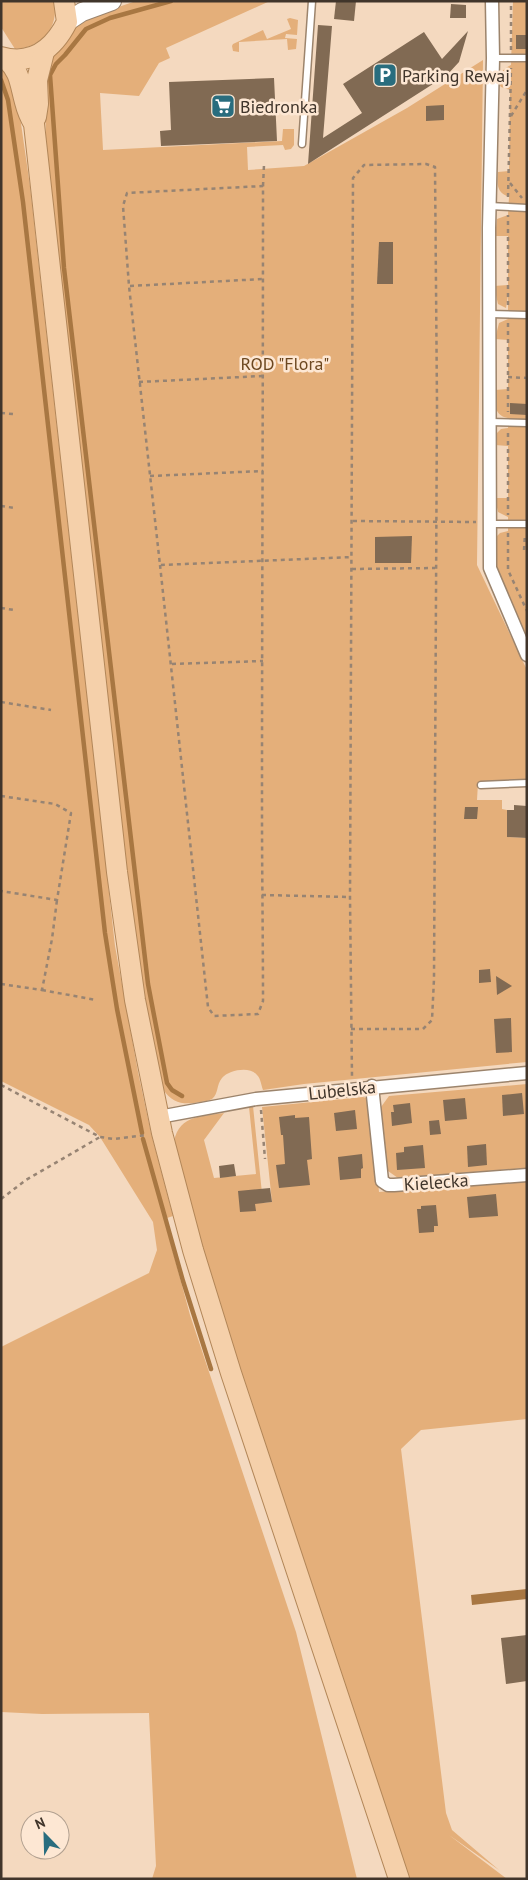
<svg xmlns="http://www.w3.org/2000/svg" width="528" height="1880" viewBox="0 0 528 1880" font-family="'PT Sans',sans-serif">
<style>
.green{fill:#e4af7a}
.water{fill:#a87742}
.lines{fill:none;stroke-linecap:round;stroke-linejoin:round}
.stream{stroke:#a87742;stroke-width:4.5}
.building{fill:#816a53}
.lane-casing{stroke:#9c846c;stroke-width:9}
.street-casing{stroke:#9c846c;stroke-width:15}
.secondary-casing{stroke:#9c846c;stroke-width:20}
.primary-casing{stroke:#b28658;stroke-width:22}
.path{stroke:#978473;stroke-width:2.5;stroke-dasharray:4 4;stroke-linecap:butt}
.lane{stroke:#fff;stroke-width:6}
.street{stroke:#fff;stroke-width:12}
.secondary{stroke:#fff;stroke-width:18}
.primary{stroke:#f5d0aa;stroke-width:20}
.labels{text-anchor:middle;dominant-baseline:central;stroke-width:5;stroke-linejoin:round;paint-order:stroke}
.poi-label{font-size:18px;fill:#40352b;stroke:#fde7d3;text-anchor:start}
.park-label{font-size:18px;fill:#6d4820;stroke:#fde7d3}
.street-label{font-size:18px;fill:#40352b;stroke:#fde7d3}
</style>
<rect width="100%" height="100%" fill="#f4d9bf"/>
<!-- green -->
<g class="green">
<path d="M 1,1 L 54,1 C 60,28 40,48 15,49 L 1,27 Z"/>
<path d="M 136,1 L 270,1 L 166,48 L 170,58 L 159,63 L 139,96 L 100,93 L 103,150 L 282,141 L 283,129 L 294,129 L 294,145 L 291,149 L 285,150 L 283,145 L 247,147 L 248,170 L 304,166 L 407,108 L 483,60 L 477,565 L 527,670 L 527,781 L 478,783 L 477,800 L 502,800 L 502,809 L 507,810 L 507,837 L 527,838 L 527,1062 L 304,1084 L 263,1090 C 261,1085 261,1079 257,1075 C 250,1066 229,1070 222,1078 C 216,1085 219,1093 212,1099 C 208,1101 204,1102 200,1102 C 185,1105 172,1104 163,1089 L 144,996 L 132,916 L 56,239 L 46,139 L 44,74 L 52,56 L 74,27 L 89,17 Z"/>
<path d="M 513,1 L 527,1 L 527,644 L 495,570 L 495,538 L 500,533 L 508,531 L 508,517 L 498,512 L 495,498 L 508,498 L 508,446 L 495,445 L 497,433 L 501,429 L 508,428 L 508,418 C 493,416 495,401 495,390 L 508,389 L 508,340 L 495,339 L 499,323 L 508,319 L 508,295 L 506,308 L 498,304 L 494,286 L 508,285 L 508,236 L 495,236 L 497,219 L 508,215 L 509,197 C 496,192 497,184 498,172 L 509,171 L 510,90 L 501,87 C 495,78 502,69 511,65 Z"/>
<polygon points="290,18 298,20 297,35 286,34 285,38 297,39 296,49 288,50 287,39 239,42 239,52 233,51 232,46 233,44 263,30 267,39 291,29 287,19"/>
<polygon points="1,66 16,89 30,186 115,946 138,1072 151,1133 173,1216 164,1219 190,1315 296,1632 357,1879 152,1879 156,1866 149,1713 42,1714 1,1712 1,1347 149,1273 157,1250 153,1222 100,1137 89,1125 1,1081"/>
<polygon points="527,1084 527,1168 398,1178 388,1171 381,1107 389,1096"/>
<path d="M 363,1097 L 370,1099 L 379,1192 L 527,1181 L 527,1419 L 421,1430 L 401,1449 L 446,1813 L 452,1830 L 499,1870 L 449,1835 L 507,1879 L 408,1879 L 201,1252 L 173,1147 C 177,1115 198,1117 224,1113 L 204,1140 L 214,1178 L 256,1174 L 249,1107 L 253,1106 L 263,1203 L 272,1202 L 262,1107 Z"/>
</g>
<!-- water -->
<polygon class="water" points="527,1589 527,1599 472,1605 471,1595"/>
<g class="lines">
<!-- stream -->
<g class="stream">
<polyline points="171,1 110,18 86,29 65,55 56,64 50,75 64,268 148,984 167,1083 172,1090 182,1096"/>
<polyline points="1,80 8,100 23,202 105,933 117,1009 142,1133"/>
<polyline points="143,1139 183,1281 211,1369"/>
</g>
</g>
<!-- building -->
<g class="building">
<polygon points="336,1 356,1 354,21 334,19"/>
<polygon points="451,4 466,5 466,18 450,18"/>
<polygon points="318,25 332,26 323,138 362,113 343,84 424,32 442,59 468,31 459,62 447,75 308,164"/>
<rect x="516" y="35" width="11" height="14"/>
<polygon points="274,78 277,141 161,146 160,131 171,130 169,82"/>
<polygon points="444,105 444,120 426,121 426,106"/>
<polygon points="379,242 393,242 393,284 377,284"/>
<polygon points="510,403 527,404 527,415 510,414"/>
<polygon points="412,536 411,563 375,563 375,537"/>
<polygon points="514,805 527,806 527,838 507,837 507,810 514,810"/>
<polygon points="465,807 478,807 477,819 464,819"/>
<polygon points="490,969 491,982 479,983 479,970"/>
<polygon points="496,976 512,986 497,995"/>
<polygon points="511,1018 512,1052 496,1053 494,1019"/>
<polygon points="522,1093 524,1114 503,1116 502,1095"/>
<polygon points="465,1098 467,1119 445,1121 443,1100"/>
<polygon points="410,1103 412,1123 392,1126 391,1112 394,1112 393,1105"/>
<polygon points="355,1110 357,1129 336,1131 334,1113"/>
<polygon points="295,1115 295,1118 309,1117 312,1159 307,1160 310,1185 279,1188 276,1165 285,1164 283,1135 281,1135 279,1117"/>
<polygon points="439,1120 441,1134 430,1135 429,1121"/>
<polygon points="486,1144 487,1165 468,1167 467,1146"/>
<polygon points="423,1145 425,1168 397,1170 396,1153 404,1152 404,1147"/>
<polygon points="362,1154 363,1168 361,1169 361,1178 340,1180 338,1157"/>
<polygon points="234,1164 236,1176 220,1178 219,1166"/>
<polygon points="270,1188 272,1202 255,1204 256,1211 240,1212 238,1191"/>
<polygon points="496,1194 498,1216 469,1218 467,1197"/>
<polygon points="436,1205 438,1226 434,1226 434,1232 419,1233 417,1209 421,1209 421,1206"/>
<polygon points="527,1635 527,1681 506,1684 501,1638"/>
</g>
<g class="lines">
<!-- lane casing -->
<g class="lane-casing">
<g id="lane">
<polyline points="493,58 527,58"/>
<polyline points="302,144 312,1"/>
<polyline points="489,206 527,208"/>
<polyline points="490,314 527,315"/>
<polyline points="490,422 527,423"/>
<polyline points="490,524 527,524"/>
<polyline points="481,785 527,783"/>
</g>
</g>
<!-- street casing -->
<g class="street-casing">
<g id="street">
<polyline points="492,1 493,58 489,228 490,568 527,655"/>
<polyline points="372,1086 382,1181 388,1185 394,1185 527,1175"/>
<polyline points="159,1117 256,1099 527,1073"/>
</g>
</g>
<!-- secondary casing -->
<g class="secondary-casing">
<polyline id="secondary" points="67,22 82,12 112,1"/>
</g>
<!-- primary casing -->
<g class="primary-casing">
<g id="primary">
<path d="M 1,57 C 32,66 54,48 67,22 L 64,1"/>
<path d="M 6,59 C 20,71 20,84 25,102 C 27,110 30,117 34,124 L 117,872 L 135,1000 L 162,1133 L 193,1250 L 231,1373 L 399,1879"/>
<polyline points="36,117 38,104 37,80 44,52"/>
</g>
</g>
<!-- path -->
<g class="path">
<polyline points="511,50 511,1"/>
<polyline points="511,116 527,90"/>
<polyline points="510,183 522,198"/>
<polyline points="263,186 264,165"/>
<polyline points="508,197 511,68"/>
<polyline points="130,286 263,279"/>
<polyline points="508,305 508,215"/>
<polyline points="508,323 508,412"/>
<polyline points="508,377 527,378"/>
<polyline points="139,382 262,376"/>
<polyline points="1,413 13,414"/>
<polyline points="508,433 508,515"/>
<polyline points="150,476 263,471"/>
<polyline points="1,506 15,508"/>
<polyline points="353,521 476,522"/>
<polyline points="508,533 508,570 527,611"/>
<polyline points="524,550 525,534"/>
<path d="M 160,565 L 208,1007 L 214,1016 L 258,1014 L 263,1001 C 263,938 262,875 262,812 C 262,603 263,395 263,186 L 127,193 L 123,206 L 129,286 L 160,565 L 352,557"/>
<polyline points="352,569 435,568"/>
<polyline points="1,608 14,610"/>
<polyline points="172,664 263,661"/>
<polyline points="1,702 51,710"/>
<polyline points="1,796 55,804 71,813 57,900 1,891"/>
<polyline points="262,895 350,897"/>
<polyline points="1,984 42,990 52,939 57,900"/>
<polyline points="42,990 96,1000"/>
<polyline points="351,1029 423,1029 432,1020 434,979 437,404 435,167 426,164 364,165 353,178 350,897 352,1077"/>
<polyline points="1,1085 100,1137 114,1139 147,1135"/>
<polyline points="261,1110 265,1159"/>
<polyline points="1,1199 26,1180 100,1137"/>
</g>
<!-- lane -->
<use href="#lane" class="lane"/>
<!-- street -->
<use href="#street" class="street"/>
<!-- secondary -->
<use href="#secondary" class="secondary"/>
<!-- primary -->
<use href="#primary" class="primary"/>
</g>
<!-- icons -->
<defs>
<g id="parking-square" transform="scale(1.25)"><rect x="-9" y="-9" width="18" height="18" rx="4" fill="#296d7e" stroke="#fde7d3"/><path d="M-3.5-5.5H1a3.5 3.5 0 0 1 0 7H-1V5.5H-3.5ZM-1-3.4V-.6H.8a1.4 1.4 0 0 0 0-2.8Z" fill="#fff"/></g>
<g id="supermarket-square" transform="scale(1.25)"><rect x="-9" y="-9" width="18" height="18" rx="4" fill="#296d7e" stroke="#fde7d3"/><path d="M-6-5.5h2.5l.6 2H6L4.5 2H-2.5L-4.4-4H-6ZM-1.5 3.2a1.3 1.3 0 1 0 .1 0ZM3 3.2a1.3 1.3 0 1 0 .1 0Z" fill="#fff"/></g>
</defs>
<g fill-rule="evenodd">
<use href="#parking-square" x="385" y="75"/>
<use href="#supermarket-square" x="223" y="106"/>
</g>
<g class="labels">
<!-- poi labels -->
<g class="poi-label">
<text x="402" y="75">Parking Rewaj</text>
<text x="240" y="106">Biedronka</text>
</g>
<!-- park labels -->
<g class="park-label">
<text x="285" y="363">ROD "Flora"</text>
</g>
<!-- street labels -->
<g class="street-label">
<text transform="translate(342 1090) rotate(-6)">Lubelska</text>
<text transform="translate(436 1182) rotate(-4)">Kielecka</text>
</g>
</g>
<!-- border -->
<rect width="528" height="1880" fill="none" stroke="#40352b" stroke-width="5"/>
<!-- north arrow -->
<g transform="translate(45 1835) rotate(337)"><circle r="24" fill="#fde7d3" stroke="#b1a090"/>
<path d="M0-4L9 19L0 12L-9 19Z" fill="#296d7e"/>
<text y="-8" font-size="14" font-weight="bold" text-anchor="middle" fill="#40352b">N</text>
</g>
</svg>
